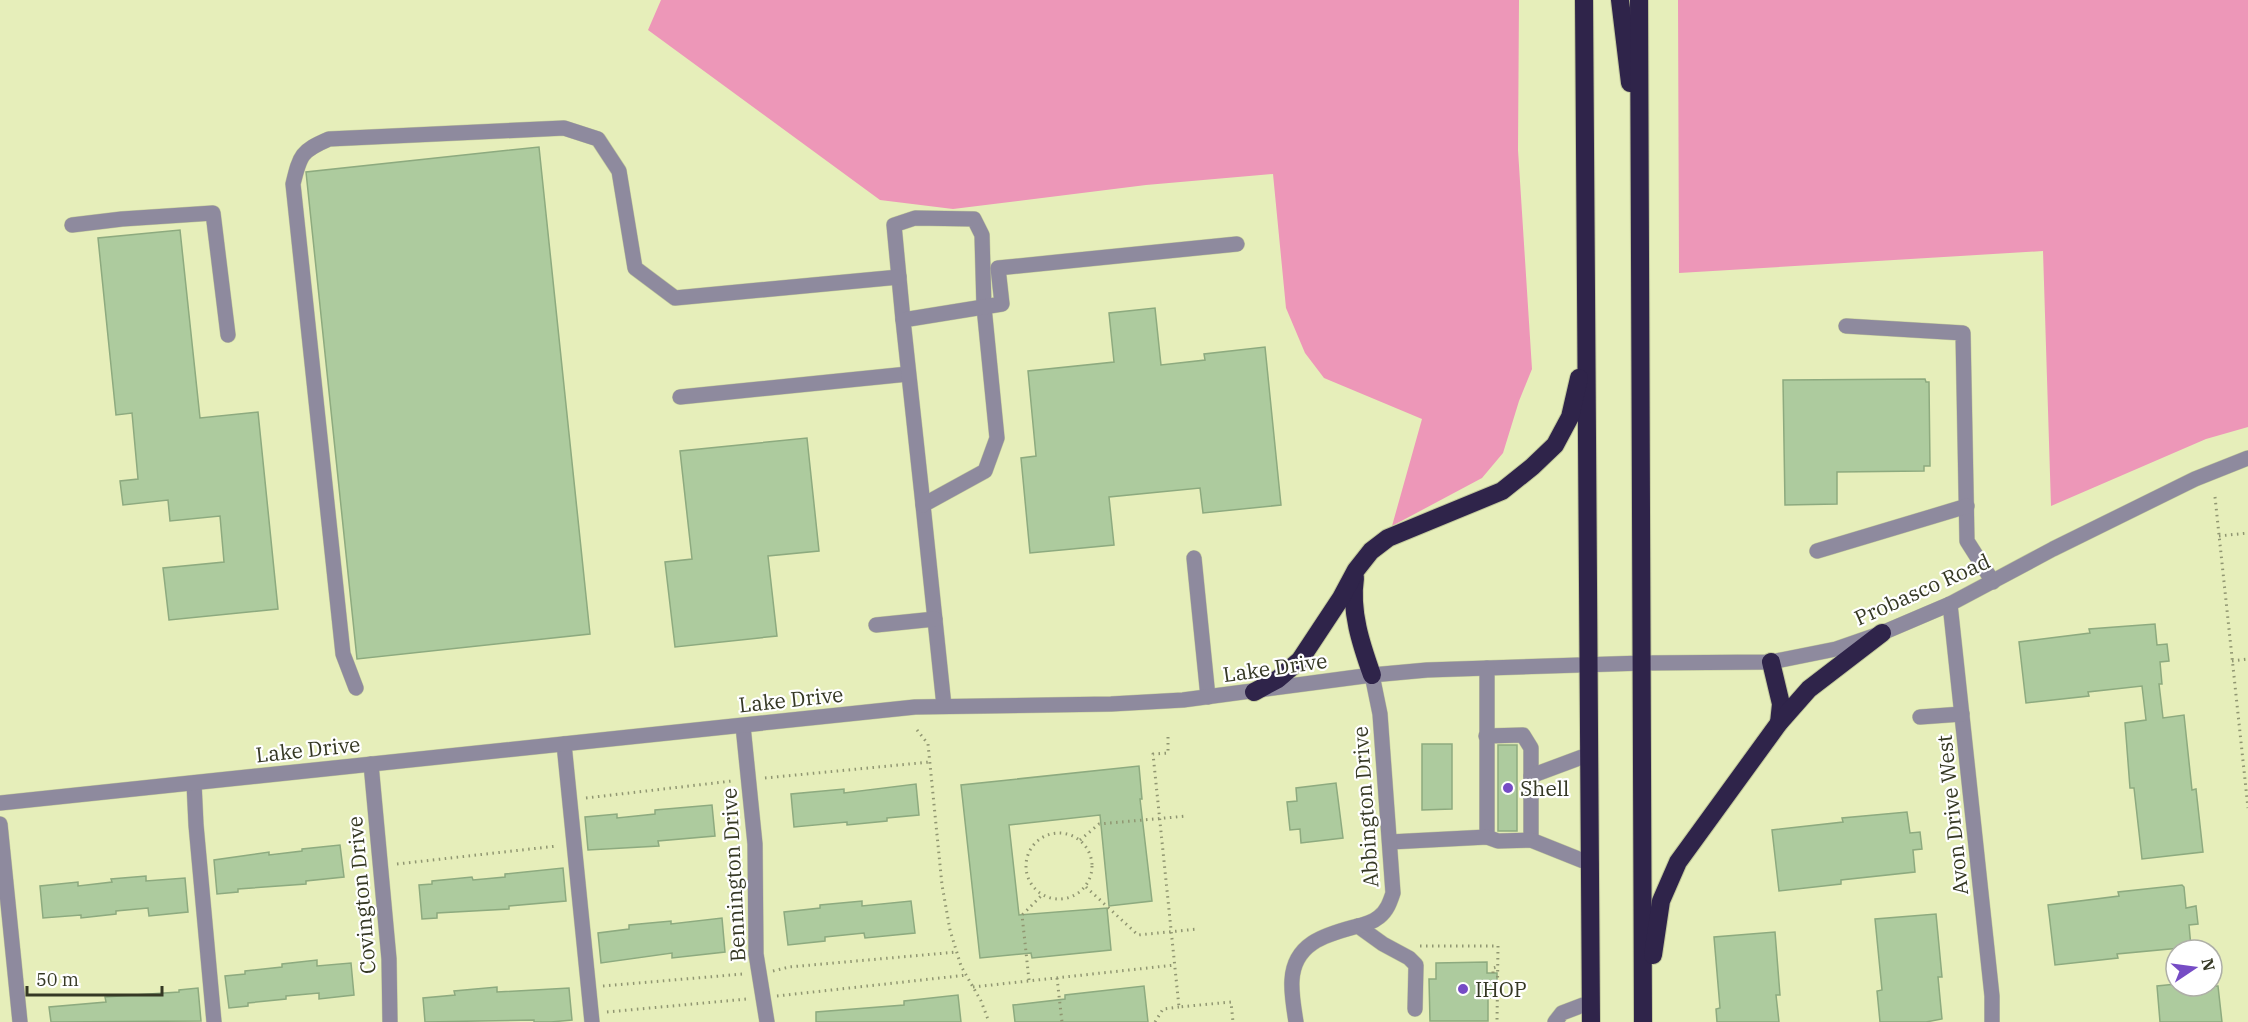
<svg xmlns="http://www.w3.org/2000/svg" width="2248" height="1022" viewBox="0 0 2248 1022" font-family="'IBM Plex Serif',serif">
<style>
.green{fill:#ed97b8}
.building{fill:#adcb9e;stroke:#8daa7f;stroke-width:1.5}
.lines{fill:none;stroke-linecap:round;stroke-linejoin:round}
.minor-casing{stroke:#c3ca9c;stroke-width:16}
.highway-casing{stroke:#c3ca9c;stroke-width:20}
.path{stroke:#909671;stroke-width:3;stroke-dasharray:1.5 4.5;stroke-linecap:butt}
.minor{stroke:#8e8a9e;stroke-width:15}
.highway{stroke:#2f244a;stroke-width:18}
.poi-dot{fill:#764cc5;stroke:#fff;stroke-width:2}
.labels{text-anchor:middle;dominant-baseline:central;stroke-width:4.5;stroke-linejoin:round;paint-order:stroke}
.street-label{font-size:21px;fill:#353824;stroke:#fff}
.poi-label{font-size:21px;fill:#353824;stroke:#fff;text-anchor:start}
</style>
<rect width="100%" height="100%" fill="#e6eeba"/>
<!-- green -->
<g class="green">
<polygon points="661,0 1519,0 1518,150 1532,369 1519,401 1503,453 1482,478 1392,526 1422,419 1324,378 1305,353 1286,308 1273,174 1146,185 953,209 880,200 648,30"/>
<polygon points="1678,0 2248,0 2248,427 2206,439 2051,506 2043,251 1679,273"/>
</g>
<!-- building -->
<g class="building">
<polygon points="539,147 590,634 357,659 306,172"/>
<polygon points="180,230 200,418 258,412 278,609 169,620 163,568 224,562 220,516 170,521 168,500 123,505 120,481 138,479 132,413 116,415 98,238"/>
<polygon points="1155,308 1161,365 1205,360 1204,354 1265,347 1281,505 1203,513 1200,488 1109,497 1114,545 1030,553 1021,458 1036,456 1028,371 1114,362 1109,313"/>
<polygon points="1925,379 1926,382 1929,382 1930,466 1924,466 1924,471 1837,472 1837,504 1785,505 1783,380"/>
<polygon points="807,438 819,551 768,556 777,636 675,647 665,562 692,559 680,451"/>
<polygon points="2155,624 2157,645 2167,644 2169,661 2160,662 2162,684 2159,684 2163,718 2184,715 2192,790 2196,789 2203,852 2142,859 2134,788 2130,788 2125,723 2146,720 2142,686 2088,692 2089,696 2026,703 2019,642 2090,633 2089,629"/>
<polygon points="1422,744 1452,744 1452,809 1422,810"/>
<rect x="1498" y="745" width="19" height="86"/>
<polygon points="1139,766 1142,799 1140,799 1152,901 1109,906 1100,815 1009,825 1019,915 1107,908 1111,950 1032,958 1031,953 980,958 961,785"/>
<polygon points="1336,783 1343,838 1301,843 1300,829 1290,830 1287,802 1297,801 1296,788"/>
<polygon points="916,784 919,815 887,818 887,821 847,825 847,822 794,827 791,794 844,789 844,793"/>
<polygon points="712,805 715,836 658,841 659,846 588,850 585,817 617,814 617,818 655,814 655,810"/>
<polygon points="1907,812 1910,833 1920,832 1922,849 1913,850 1915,872 1841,880 1841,884 1779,891 1772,830 1843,822 1842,818"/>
<polygon points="340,845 344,877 306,881 306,884 238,889 238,892 217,894 214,860 269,852 269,855 302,851 302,849"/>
<polygon points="563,868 566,901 509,906 509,909 437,913 437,918 422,919 419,885 432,884 432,881 472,877 473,880 505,877 505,874"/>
<polygon points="146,876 146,881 185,878 188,912 149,916 148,908 116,911 116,914 81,918 81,915 43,918 40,886 78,882 78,886 112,882 111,879"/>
<polygon points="2182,885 2184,887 2186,908 2196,906 2198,924 2189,925 2191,947 2117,954 2118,958 2055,965 2048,905 2119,896 2118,892"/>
<polygon points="862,901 862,906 911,901 915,933 865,938 864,933 825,937 825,941 788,945 784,912 820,908 820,905"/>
<polygon points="1936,914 1942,977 1938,977 1942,1019 1926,1022 1880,1022 1877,991 1882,990 1875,919"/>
<polygon points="722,918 725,952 672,958 672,953 601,963 598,933 629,929 629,925 671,921 671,924"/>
<polygon points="1775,932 1780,995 1776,995 1779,1022 1717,1022 1716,1009 1720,1008 1714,937"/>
<polygon points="317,960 317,966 351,963 354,995 319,999 319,993 286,996 286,999 248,1003 248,1006 229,1008 225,976 245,974 245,971 282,967 282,964"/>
<polygon points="1487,962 1487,973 1497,973 1497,998 1488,998 1488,1021 1430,1021 1429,979 1436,979 1436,963"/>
<polygon points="2176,984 2176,986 2218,986 2222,1022 2160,1022 2157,986"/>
<polygon points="1144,986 1148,1022 1015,1022 1013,1005 1065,999 1065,995"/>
<polygon points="497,987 497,992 569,988 572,1020 551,1022 534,1022 534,1020 425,1022 423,998 455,995 454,991"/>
<polygon points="198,988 201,1021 51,1022 49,1007 106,1002 105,997 179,992 179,990"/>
<polygon points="958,995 961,1022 816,1022 816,1012 904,1005 904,1001"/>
</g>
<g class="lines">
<!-- minor casing -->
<g class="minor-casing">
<g id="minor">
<polyline points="72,225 122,219 213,213 228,335"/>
<polyline points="903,320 894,225 915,218 974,219 982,235 984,307 997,438 985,471 923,505 944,706"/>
<polyline points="1846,326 1963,333 1967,541 1993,582"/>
<polyline points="680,397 908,374"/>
<polyline points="923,505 903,320 1002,304 998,268 1237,244"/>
<polyline points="1817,551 1967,506"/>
<polyline points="1194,558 1208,697"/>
<polyline points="1950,604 1992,996 1992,1022"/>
<polyline points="876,625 935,619"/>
<path d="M 356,688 L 343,654 L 293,184 C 300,155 301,151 329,139 L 564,128 L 598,139 L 619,171 L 635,268 L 675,298 L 899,277"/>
<polyline points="1920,717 1962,714"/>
<polyline points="743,726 755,844 756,954 767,1022"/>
<polyline points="1486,736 1523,735 1531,748 1531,840"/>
<polyline points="564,744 592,1022"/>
<polyline points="371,764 389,959 390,1022"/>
<polyline points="1531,776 1590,754"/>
<polyline points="194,783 196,825 214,1022"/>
<polyline points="0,803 915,707 1111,704 1183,700 1372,675 1427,670 1643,663 1771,662 1836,649 1882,633 1950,604 2053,549 2195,479 2248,458"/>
<polyline points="0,824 20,1022"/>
<polyline points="1487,837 1487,668"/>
<polyline points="1390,842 1487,837 1498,841 1531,840 1591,864"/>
<polyline points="1358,926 1383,944 1409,958 1416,965 1415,1009"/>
<path d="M 1296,1022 C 1294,1009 1291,993 1292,980 C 1294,944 1324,935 1354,927 C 1363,925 1372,923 1379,917 C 1387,911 1390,902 1393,893 L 1380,714 L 1372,675"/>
<polyline points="1555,1022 1562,1013 1591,1002"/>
</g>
</g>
<!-- highway casing -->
<g class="highway-casing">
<g id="highway">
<polyline points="1584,0 1591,1022"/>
<polyline points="1620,0 1630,83"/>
<polyline points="1639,0 1643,1022"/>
<path d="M 1355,578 C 1350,611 1361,644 1372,675"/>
<polyline points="1771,662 1781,704 1779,723"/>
<polyline points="1254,692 1278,679 1300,660 1341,598 1356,570 1371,551 1388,538 1502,491 1532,467 1555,445 1570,417 1579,378"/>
<polyline points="1653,955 1661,901 1678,862 1779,723 1809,689 1882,633"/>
</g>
</g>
<!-- path -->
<g class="path">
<polyline points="2215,497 2248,808"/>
<polyline points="2219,536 2248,533"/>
<polyline points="2232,661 2248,659"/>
<polyline points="917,730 928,744 942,885 950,930 961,966 981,1001 989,1022"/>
<polyline points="1168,737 1168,753 1153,754 1179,1007 1231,1002 1233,1022"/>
<polyline points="765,778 930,762"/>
<polyline points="586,798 732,781"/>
<circle cx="1059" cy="866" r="33"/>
<polyline points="1080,840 1099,824 1187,816"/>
<polyline points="397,864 557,846"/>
<polyline points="1086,887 1138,935 1198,929"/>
<polyline points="1420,946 1498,946 1497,1022"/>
<polyline points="773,971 789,967 957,952"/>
<polyline points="1493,973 1493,968 1497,967"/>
<polyline points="1057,978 1062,1022"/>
<polyline points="1029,980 1022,915 1042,895"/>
<polyline points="603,986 743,974"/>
<polyline points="973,987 1175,965"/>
<polyline points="777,996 967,975"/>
<polyline points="607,1012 747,999"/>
<polyline points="1155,1022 1163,1009 1179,1007"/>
</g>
<!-- minor -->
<use href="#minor" class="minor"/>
<!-- highway -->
<use href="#highway" class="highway"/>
</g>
<!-- markers -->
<g class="poi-dot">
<circle cx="1508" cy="788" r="6"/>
<circle cx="1463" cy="989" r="6"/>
</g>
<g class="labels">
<!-- street labels -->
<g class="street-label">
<text transform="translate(1922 589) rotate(-24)">Probasco Road</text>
<text transform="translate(1275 667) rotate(-8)">Lake Drive</text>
<text transform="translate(791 699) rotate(-6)">Lake Drive</text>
<text transform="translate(308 749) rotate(-6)">Lake Drive</text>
<text transform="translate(1365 807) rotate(-94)">Abbington Drive</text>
<text transform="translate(1952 815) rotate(-96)">Avon Drive West</text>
<text transform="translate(733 875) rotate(-93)">Bennington Drive</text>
<text transform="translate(361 895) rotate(-95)">Covington Drive</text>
</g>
<!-- poi labels -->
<g class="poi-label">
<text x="1520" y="788">Shell</text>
<text x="1475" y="989">IHOP</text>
</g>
</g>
<!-- north arrow -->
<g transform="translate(2194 968) rotate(77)"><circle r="28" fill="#ffffff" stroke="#aeafa7" stroke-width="1.5"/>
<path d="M0-4.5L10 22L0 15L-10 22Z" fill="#764cc5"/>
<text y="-9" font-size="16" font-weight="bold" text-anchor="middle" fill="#353824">N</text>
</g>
<!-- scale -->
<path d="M27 986v9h135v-9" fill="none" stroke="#353824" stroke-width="3"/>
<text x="36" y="986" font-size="18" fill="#353824" stroke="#ffffff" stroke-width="4.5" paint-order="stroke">50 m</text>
</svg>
